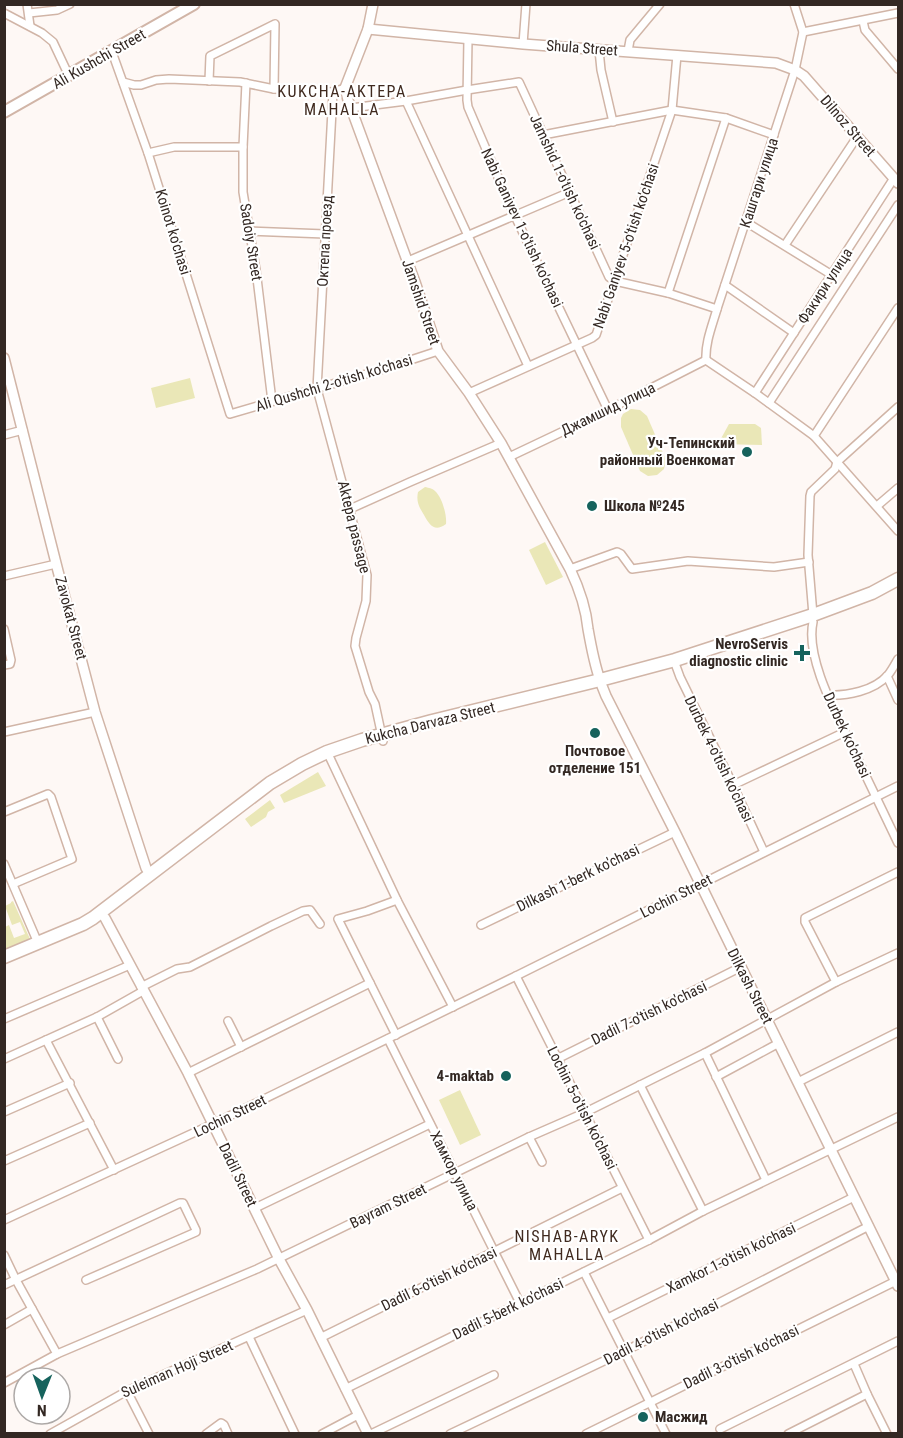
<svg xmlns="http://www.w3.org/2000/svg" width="903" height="1438" viewBox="0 0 903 1438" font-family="'Roboto Condensed',sans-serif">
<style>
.grass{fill:#eae7b7}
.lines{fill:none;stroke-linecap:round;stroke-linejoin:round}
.minor-casing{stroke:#d1b5a7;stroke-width:10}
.tertiary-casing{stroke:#d1b5a7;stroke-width:12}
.secondary-casing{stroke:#d1b5a7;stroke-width:14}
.primary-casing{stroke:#d1b5a7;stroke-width:15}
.minor{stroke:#fff;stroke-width:7}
.tertiary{stroke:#fff;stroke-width:9}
.secondary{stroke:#fff;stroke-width:10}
.primary{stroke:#fff;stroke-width:12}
.poi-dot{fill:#16635d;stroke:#fff;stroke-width:2}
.labels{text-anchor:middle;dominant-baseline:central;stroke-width:4.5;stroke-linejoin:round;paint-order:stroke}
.street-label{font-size:15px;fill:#332823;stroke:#fff}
.poi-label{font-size:15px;font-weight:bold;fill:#332823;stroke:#fff;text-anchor:end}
.neighbourhood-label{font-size:16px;letter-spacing:1.5px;fill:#402a1f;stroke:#fff}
</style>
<rect width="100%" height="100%" fill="#fef8f5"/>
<!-- grass -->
<g class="grass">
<polygon points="190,378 195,398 156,408 151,388"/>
<polygon points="631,409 640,410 647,416 666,460 664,469 657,475 648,476 640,471 621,427 621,418 623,414"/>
<polygon points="729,424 755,424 761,428 762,445 718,444"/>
<path d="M 425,487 C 429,488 432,488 435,491 C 442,497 447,515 446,524 C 435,532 430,526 424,515 C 419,507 416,502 418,492 Z"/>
<polygon points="545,542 563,577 546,585 529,550"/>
<polygon points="318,772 326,786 284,803 280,795"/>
<polygon points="270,800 275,808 268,812 266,817 251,827 245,819"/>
<polygon points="13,901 30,939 5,949 5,927 9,925 14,938 25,934 20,922 12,925 5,906 11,903 11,902"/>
<polygon points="460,1090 481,1135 460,1145 439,1100"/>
</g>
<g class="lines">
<!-- minor casing -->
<g class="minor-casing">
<g id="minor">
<polyline points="27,4 30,26"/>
<polyline points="4,13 42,33 53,42 69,76"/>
<polyline points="29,13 57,10 70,4"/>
<polyline points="863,21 865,30 898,69"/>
<polyline points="803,32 898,13"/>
<polyline points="468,39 467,100 468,107 513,212 608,410"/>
<polyline points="523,44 526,4"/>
<polyline points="599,50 601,70 613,122"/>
<polyline points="628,51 630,40 660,4"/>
<polyline points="112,52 148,153 230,414 380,370 438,351"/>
<polyline points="209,81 210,56 275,24 274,89"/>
<polyline points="123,82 134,85 141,85 156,80 169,79 240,82 274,89 333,92 345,88"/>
<polyline points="246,83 243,147 243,192 256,270 272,401"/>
<polyline points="333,92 317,389 367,575 366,601 356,638 355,646 369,692 375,704 383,741"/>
<polyline points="406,101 528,366"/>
<polyline points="351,108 406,101 467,90 519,82 609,277 615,281 668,293 717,309"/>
<polyline points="543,135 672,110 726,118 774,135"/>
<polyline points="148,153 174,147 243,147"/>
<polyline points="746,222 832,275"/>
<polyline points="249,231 325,234"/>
<polyline points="785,245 857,137"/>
<polyline points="408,261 570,192"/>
<polyline points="725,285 794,333"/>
<polyline points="668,293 726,118"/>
<path d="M 706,360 C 705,343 712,326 717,309 L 795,70 L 803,32 L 794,4"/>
<polyline points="706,360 755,393 814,436 898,531"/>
<polyline points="469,393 592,338 596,335 672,110 677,55"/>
<polyline points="755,393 894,178"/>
<polyline points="769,403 898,205"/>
<polyline points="4,435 23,430"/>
<polyline points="814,436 898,308"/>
<polyline points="509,457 608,410 706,360"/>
<polyline points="877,506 898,488"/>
<polyline points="350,509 410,482 501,443"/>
<polyline points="570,569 617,552 621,554 632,569 688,561 774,567 809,562"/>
<polyline points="4,576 56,564"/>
<polyline points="813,615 808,555 810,496 811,492 835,469 837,462 898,407"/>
<path d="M 813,622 C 805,658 837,715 852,747 C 867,779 883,811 898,843"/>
<polyline points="4,629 11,660 10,664 4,665"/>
<polyline points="676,666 680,677 733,785 764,852"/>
<polyline points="887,676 898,700"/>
<path d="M 827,695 C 847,696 874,691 888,675 C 892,670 895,664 898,659"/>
<polyline points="4,732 95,712"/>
<polyline points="330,758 397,900 453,1007"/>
<polyline points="733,785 845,732"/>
<polyline points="4,812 48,794 51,797 72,859 13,884"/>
<polyline points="4,864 38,943"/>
<polyline points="481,925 675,832"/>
<polyline points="516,976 649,1240"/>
<polyline points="836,982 805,922 805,918 898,872"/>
<polyline points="141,987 177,969 190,967 271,926 303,911 310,910 320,924"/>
<polyline points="97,1017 118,1059"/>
<polyline points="4,1019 130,965"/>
<polyline points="228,1021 241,1047"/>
<polyline points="396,1035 338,919 367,911 397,900"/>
<polyline points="388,1039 520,1303"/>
<polyline points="46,1040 114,1170"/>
<polyline points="705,1053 766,1180"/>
<polyline points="4,1059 97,1017 143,991"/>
<polyline points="557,1059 741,967"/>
<polyline points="188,1073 370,983"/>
<polyline points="716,1077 779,1043"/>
<polyline points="798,1082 898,1032"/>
<polyline points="640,1085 703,1211"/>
<polyline points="4,1112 70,1083"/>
<polyline points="529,1137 542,1162"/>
<polyline points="4,1161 90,1123"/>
<polyline points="255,1208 430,1124"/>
<polyline points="4,1220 215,1123 516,976 898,786"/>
<polyline points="4,1255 16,1280 57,1354"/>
<polyline points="584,1272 666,1434"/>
<polyline points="4,1285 180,1203 183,1203 196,1230 196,1232 86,1280"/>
<polyline points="608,1318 854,1197"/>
<polyline points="4,1325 32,1309"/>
<polyline points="249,1337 295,1434"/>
<polyline points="320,1338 622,1188"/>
<polyline points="854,1364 867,1394 887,1434"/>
<polyline points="4,1383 57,1354 257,1269 529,1137 584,1113 705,1053 836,982 898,953"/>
<polyline points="345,1389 649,1240 703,1211 898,1117"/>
<polyline points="127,1391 149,1434"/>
<polyline points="720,1429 898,1341"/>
<polyline points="50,1434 127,1391 307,1310"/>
<polyline points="206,1434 221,1423 224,1425 228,1434"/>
<polyline points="322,1434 358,1415"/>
<polyline points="371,1434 494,1375"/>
<polyline points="450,1434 625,1351 869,1226"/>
<polyline points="586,1434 896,1281"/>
<polyline points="788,1434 867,1394"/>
</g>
</g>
<!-- tertiary casing -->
<g class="tertiary-casing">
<g id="tertiary">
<path d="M 373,4 L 368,29 L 345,88 L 348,100 L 415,282 L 438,351 L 469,393 L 501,443 L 570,569 C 579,588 586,608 588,629 C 591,646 594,663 600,680"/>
<polyline points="368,29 523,44 776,63 795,70 804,76 898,183"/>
<polyline points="4,358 58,571 95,712 146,868 150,874"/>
<polyline points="602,686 606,696 675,832 741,967 898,1286"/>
<polyline points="105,918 188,1073 279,1259 307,1310 368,1434"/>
</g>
</g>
<!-- secondary casing -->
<g class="secondary-casing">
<polyline id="secondary" points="4,112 194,4"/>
</g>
<!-- primary casing -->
<g class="primary-casing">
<polyline id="primary" points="4,957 83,924 93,918 270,783 302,764 327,752 362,740 432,721 600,680 675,660 813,615 872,593 898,579"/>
</g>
<!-- minor -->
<use href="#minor" class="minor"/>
<!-- tertiary -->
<use href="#tertiary" class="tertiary"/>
<!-- secondary -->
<use href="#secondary" class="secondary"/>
<!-- primary -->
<use href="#primary" class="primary"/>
</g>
<!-- markers -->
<g class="poi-dot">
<circle cx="747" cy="452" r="6"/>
<circle cx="592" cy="506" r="6"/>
<path d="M799 644h6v6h6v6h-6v6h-6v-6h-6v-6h6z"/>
<circle cx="595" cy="733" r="6"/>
<circle cx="506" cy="1076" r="6"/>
<circle cx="643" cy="1417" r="6"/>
</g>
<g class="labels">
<!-- street labels -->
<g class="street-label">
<text transform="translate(582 48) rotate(4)">Shula Street</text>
<text transform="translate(99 59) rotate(-30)">Ali Kushchi Street</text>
<text transform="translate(848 126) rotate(49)">Dilnoz Street</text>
<text transform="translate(565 182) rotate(65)">Jamshid 1-o'tish ko'chasi</text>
<text transform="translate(759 183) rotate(-72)">Кашгари улица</text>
<text transform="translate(522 228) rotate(65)">Nabi Ganiyev 1-o'tish ko'chasi</text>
<text transform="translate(173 232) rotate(73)">Koinot ko'chasi</text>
<text transform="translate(325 241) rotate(-87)">Октепа проезд</text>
<text transform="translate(251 242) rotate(81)">Sadoiy Street</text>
<text transform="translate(626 246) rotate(-71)">Nabi Ganiyev 5-o'tish ko'chasi</text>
<text transform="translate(825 286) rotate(-57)">Факири улица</text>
<text transform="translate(421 302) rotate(71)">Jamshid Street</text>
<text transform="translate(334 383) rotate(-17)">Ali Qushchi 2-o'tish ko'chasi</text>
<text transform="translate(608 409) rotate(-26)">Джамшид улица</text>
<text transform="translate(354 527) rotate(76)">Aktepa passage</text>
<text transform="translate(71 618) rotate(75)">Zavokat Street</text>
<text transform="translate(430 723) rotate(-14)">Kukcha Darvaza Street</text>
<text transform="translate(847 735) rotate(65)">Durbek ko'chasi</text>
<text transform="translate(719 759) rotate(64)">Durbek 4-o'tish ko'chasi</text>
<text transform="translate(578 878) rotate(-26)">Dilkash 1-berk ko'chasi</text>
<text transform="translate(676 896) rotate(-27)">Lochin Street</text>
<text transform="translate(750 986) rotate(63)">Dilkash Street</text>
<text transform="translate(649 1013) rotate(-26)">Dadil 7-o'tish ko'chasi</text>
<text transform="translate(582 1108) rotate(63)">Lochin 5-o'tish ko'chasi</text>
<text transform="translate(230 1116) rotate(-26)">Lochin Street</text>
<text transform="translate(454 1171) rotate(63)">Хамкор улица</text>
<text transform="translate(238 1175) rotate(64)">Dadil Street</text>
<text transform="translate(388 1206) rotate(-26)">Bayram Street</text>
<text transform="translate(731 1258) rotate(-26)">Xamkor 1-o'tish ko'chasi</text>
<text transform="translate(439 1279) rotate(-26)">Dadil 6-o'tish ko'chasi</text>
<text transform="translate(508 1309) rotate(-26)">Dadil 5-berk ko'chasi</text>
<text transform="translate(661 1332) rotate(-27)">Dadil 4-o'tish ko'chasi</text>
<text transform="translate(741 1357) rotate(-26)">Dadil 3-o'tish ko'chasi</text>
<text transform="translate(177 1369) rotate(-24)">Suleiman Hoji Street</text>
</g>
<!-- poi labels -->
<g class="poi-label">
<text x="735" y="443">Уч-Тепинский<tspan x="735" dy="17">районный Военкомат</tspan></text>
<text x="604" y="506" text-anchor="start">Школа №245</text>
<text x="788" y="644">NevroServis<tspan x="788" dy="17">diagnostic clinic</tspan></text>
<text x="595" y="751" text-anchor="middle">Почтовое<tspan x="595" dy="17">отделение 151</tspan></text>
<text x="494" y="1076">4-maktab</text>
<text x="655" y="1417" text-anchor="start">Масжид</text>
</g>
<!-- neighbourhood labels -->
<g class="neighbourhood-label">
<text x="342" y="91">KUKCHA-AKTEPA<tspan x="342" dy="18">MAHALLA</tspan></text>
<text x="567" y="1236">NISHAB-ARYK<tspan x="567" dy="18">MAHALLA</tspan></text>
</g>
</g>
<!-- border -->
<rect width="903" height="1438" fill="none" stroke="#332823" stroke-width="12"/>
<!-- north arrow -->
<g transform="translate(42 1396) rotate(181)"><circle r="28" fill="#ffffff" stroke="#ada9a7" stroke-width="1.5"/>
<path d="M0-4.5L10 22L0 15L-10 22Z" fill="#16635d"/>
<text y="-9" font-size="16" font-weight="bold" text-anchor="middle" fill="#332823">N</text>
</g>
</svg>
